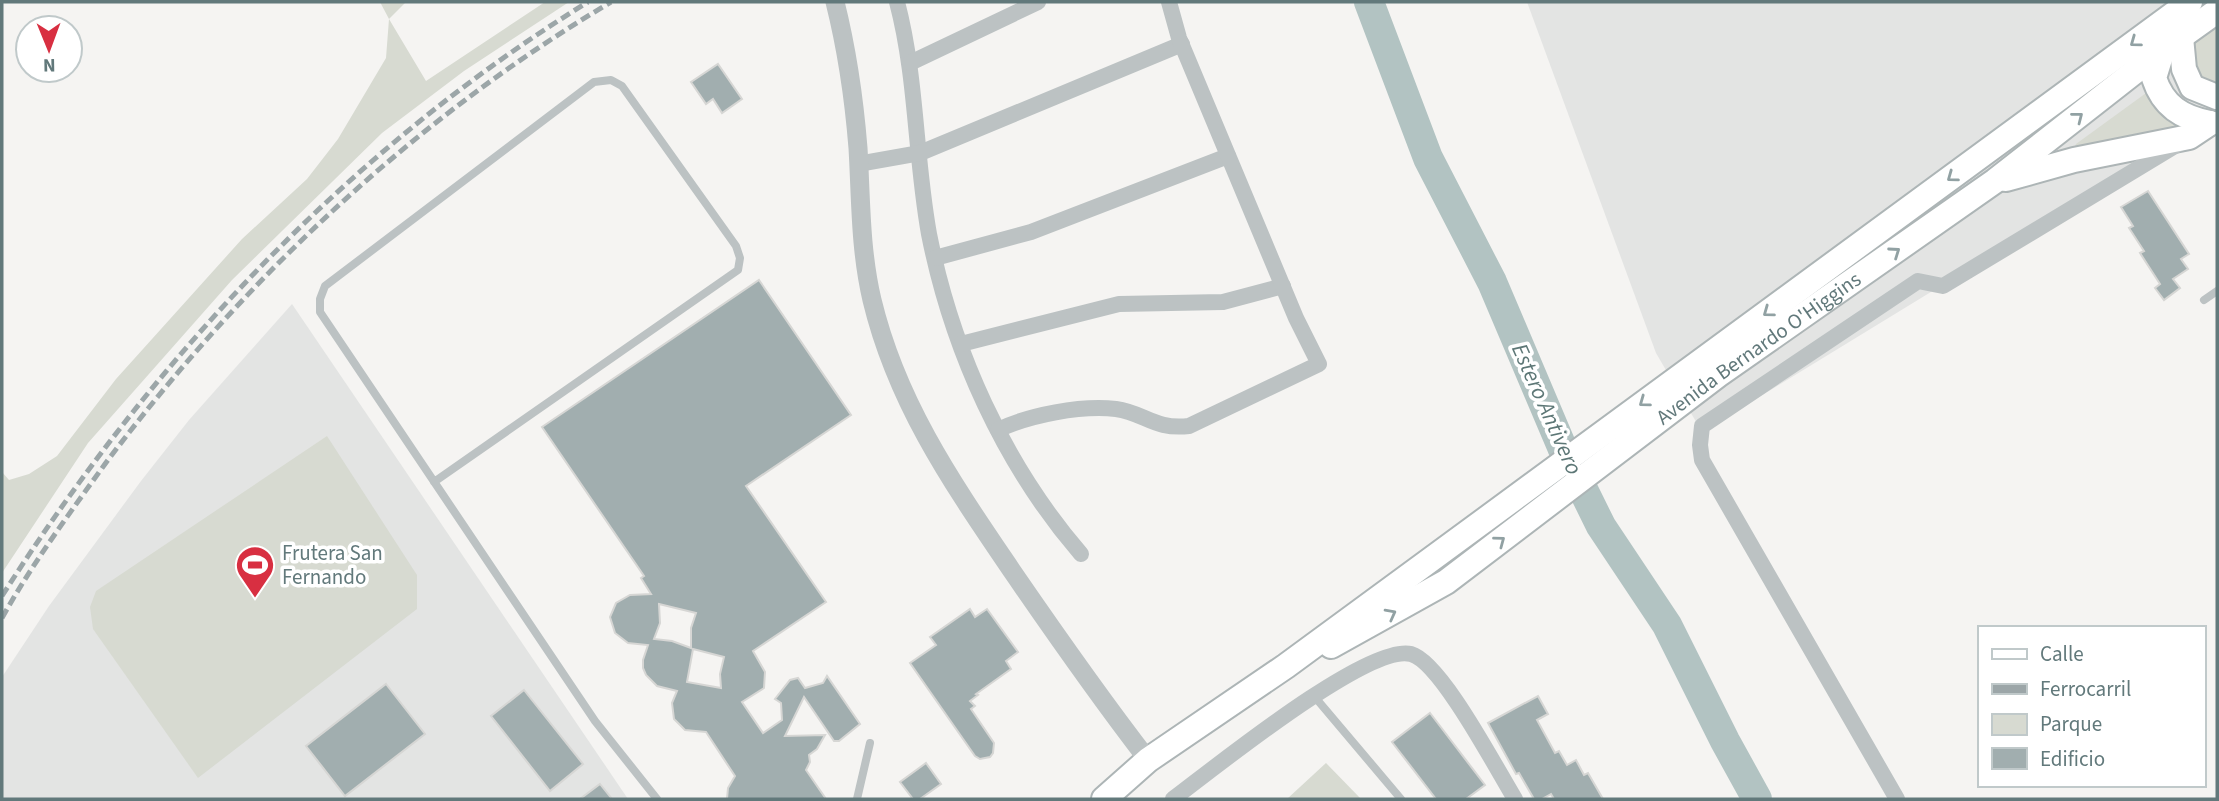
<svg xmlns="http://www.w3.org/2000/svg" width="2219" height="801" viewBox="0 0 2219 801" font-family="'Source Sans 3',sans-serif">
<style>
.built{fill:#e3e4e3}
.green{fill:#d7dad1}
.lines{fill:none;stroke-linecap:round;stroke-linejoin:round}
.river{stroke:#b2c3c2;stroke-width:30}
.building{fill:#a1aeaf;stroke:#d6d6d4;stroke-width:2;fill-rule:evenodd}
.primary-casing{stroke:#adb5b6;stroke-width:28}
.service{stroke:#bcc2c3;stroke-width:8}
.minor{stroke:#bcc2c3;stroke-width:16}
.tertiary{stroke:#bcc2c3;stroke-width:19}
.primary{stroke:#fff;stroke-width:24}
.rail{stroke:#9ca6a8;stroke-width:5;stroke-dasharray:10 5;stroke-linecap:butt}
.oneway{stroke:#91a1a3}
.labels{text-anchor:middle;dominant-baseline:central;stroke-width:7;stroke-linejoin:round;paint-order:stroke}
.street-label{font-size:21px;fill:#62797b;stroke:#fff}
.poi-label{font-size:21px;fill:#62797b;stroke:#fff;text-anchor:start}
.water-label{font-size:23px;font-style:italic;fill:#5d7776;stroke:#fff}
</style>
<rect width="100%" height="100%" fill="#f5f4f2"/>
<!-- built -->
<g class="built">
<polygon points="1527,2 2217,2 2217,117 1702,432 1656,353"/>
<polygon points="292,304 628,799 2,799 2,677 49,606 141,481 189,420"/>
</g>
<!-- green -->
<g class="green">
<polygon points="380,2 406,2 389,19 426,81 545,2 569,2 464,71 382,133 232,280 88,443 2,573 2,472 9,480 29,474 57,456 116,379 242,239 307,179 338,139 386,58 389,19"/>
<polygon points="2217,21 2217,90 2201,86 2190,53 2201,33"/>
<polygon points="2153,88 2185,127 2074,148 2076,144"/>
<polygon points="327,436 417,575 417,609 198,778 93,629 90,607 96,591"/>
<polygon points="1326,763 1361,799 1287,799"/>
</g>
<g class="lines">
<!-- river -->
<polyline class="river" points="1369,2 1428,158 1492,282 1562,447 1601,526 1667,625 1725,741 1757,799"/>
</g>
<!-- building -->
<g class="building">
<polygon points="718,64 742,99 722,113 713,99 706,104 691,82"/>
<polygon points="2148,191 2189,254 2181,259 2188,269 2173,279 2180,288 2164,300 2155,288 2160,284 2140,253 2144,251 2129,228 2133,226 2121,207"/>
<path d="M 759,280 L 851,415 L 746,486 L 826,602 L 753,651 L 765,672 L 764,688 L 742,702 L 763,733 L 782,720 L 781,703 L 775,699 L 790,680 L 798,678 L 805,688 L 823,683 L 827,676 L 860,724 L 839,741 L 834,741 L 804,697 L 785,736 L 825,735 L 817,749 L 809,755 L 810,762 L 806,770 L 826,799 L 727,799 L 728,788 L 735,776 L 706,732 L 685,730 L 674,719 L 672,703 L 677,691 L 657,686 L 646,675 L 643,668 L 643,660 L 648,645 L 628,643 L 615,633 L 610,617 L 616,603 L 630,595 L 651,594 L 641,578 L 644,576 L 542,427 ZM 659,604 L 696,613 L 691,628 L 691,648 L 672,641 L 654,639 L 660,623 ZM 693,649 L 724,657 L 720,674 L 721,688 L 687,682 Z"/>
<polygon points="970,609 975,617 987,609 1018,652 1006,661 1011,669 976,694 978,695 970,701 975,706 971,709 994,743 993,753 990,757 980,759 975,756 910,663 936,645 930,637"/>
<polygon points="386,684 425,734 345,796 306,746"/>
<polygon points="524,690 583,764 550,791 491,716"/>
<polygon points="1538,696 1548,714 1537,720 1555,753 1559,751 1567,765 1576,760 1584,775 1588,773 1603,799 1554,799 1551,794 1542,799 1534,799 1519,773 1516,774 1488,723"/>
<polygon points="1430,713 1485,785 1466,799 1436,799 1392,742"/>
<polygon points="926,763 941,784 920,799 913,799 900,782"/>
<polygon points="600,784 612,799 580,799"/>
</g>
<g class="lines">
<!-- primary casing -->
<g class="primary-casing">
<g id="primary">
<polyline points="2181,37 2184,69 2192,87 2217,97"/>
<path d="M 2163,49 L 2154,78 C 2163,106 2182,118 2210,123"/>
<polyline points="2006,179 2074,160 2189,137 2210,123"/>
<path id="s1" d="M 1331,646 L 1446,582 L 1718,375 L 1995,181 L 2161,51 L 2217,11"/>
<polyline points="1104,799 1148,760 1286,666 2190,2"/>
</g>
</g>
<!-- service -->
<g class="service">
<polyline points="2204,300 2217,291"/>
<polyline points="434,482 738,270 740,258 736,246 622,86 611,80 594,82 325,286 320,299 320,312 595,721 657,799"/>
<polyline points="1314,696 1401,799"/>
<polyline points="857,799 870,743"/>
</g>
<!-- minor -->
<g class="minor">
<path d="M 897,2 C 917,78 915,157 929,234 C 952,350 1004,465 1081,554"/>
<polyline points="910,63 1038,2"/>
<polyline points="858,164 920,153 1182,44"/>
<polyline points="935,258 1031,232 1228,156"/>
<polyline points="961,344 1119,304 1223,302 1283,286"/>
<path d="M 998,430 C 1029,415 1081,405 1116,409 C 1145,413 1154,430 1189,426 L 1319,364 L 1296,318 L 1179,38 L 1169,2"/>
<path d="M 1173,799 C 1212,770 1368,643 1411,654 C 1441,662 1497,770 1515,799"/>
<polyline points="1897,799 1702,460 1700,445 1702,426 1918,281 1943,286 2180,143"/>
</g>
<!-- tertiary -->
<path class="tertiary" d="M 835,2 C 847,50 854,98 858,148 C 861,199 860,249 872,300 C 897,404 953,484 1012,571 C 1056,635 1100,698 1148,760"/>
<!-- primary -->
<use href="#primary" class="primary"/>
<!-- rail -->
<g class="rail">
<path d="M 2,596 C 152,360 349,149 588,2"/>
<path d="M 2,618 C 32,564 69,514 105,464 C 242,281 414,119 611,2"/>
</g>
</g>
<!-- one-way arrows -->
<defs><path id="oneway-chevron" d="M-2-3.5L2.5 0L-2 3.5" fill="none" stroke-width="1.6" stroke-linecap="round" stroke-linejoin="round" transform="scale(1.75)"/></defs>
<g class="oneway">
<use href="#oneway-chevron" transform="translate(2135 42) rotate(144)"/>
<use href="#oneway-chevron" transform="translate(2078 117) rotate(-38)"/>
<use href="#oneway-chevron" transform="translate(1952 177) rotate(144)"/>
<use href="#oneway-chevron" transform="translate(1895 252) rotate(-35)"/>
<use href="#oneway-chevron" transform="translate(1768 312) rotate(144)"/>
<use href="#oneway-chevron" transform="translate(1644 402) rotate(144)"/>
<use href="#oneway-chevron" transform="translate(1500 541) rotate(-37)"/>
<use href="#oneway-chevron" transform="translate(1391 614) rotate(-28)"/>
</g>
<!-- icons -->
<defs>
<g id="stadium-pin" transform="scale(2.0125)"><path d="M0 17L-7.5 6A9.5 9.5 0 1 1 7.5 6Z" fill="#d82f41" stroke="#fff"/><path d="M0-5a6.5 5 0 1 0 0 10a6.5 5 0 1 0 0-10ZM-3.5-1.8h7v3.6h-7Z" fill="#fff"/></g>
</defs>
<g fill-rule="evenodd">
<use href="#stadium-pin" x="255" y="565"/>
</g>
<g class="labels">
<!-- street labels -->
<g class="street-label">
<text stroke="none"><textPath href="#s1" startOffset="522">Avenida Bernardo O'Higgins</textPath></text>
</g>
<!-- poi labels -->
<g class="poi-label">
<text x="282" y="553">Frutera San<tspan x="282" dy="24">Fernando</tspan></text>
</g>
<!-- water labels -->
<g class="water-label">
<text transform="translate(1547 409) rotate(66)">Estero Antivero</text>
</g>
</g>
<!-- border -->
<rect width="2219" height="801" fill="none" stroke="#62797b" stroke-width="7"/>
<!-- legend -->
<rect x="1978" y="626" width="228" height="161" fill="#ffffff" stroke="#c0c9ca" stroke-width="2"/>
<rect x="1992" y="649" width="35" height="10" fill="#ffffff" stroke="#c0c9ca" stroke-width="2"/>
<text x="2040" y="661" font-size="21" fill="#62797b">Calle</text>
<rect x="1992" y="684" width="35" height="10" fill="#9ca6a8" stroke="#c0c9ca" stroke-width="2"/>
<text x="2040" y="696" font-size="21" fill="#62797b">Ferrocarril</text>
<rect x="1992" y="714" width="35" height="21" fill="#d7dad1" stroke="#c0c9ca" stroke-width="2"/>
<text x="2040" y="731" font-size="21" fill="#62797b">Parque</text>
<rect x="1992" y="748" width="35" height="21" fill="#a1aeaf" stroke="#c0c9ca" stroke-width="2"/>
<text x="2040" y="766" font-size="21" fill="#62797b">Edificio</text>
<!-- north arrow -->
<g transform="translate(49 49) rotate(179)"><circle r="33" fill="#ffffff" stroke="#c0c9ca" stroke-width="2"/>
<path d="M0-5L12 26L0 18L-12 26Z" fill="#d82f41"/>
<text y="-10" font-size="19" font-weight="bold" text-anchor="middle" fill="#62797b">N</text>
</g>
</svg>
